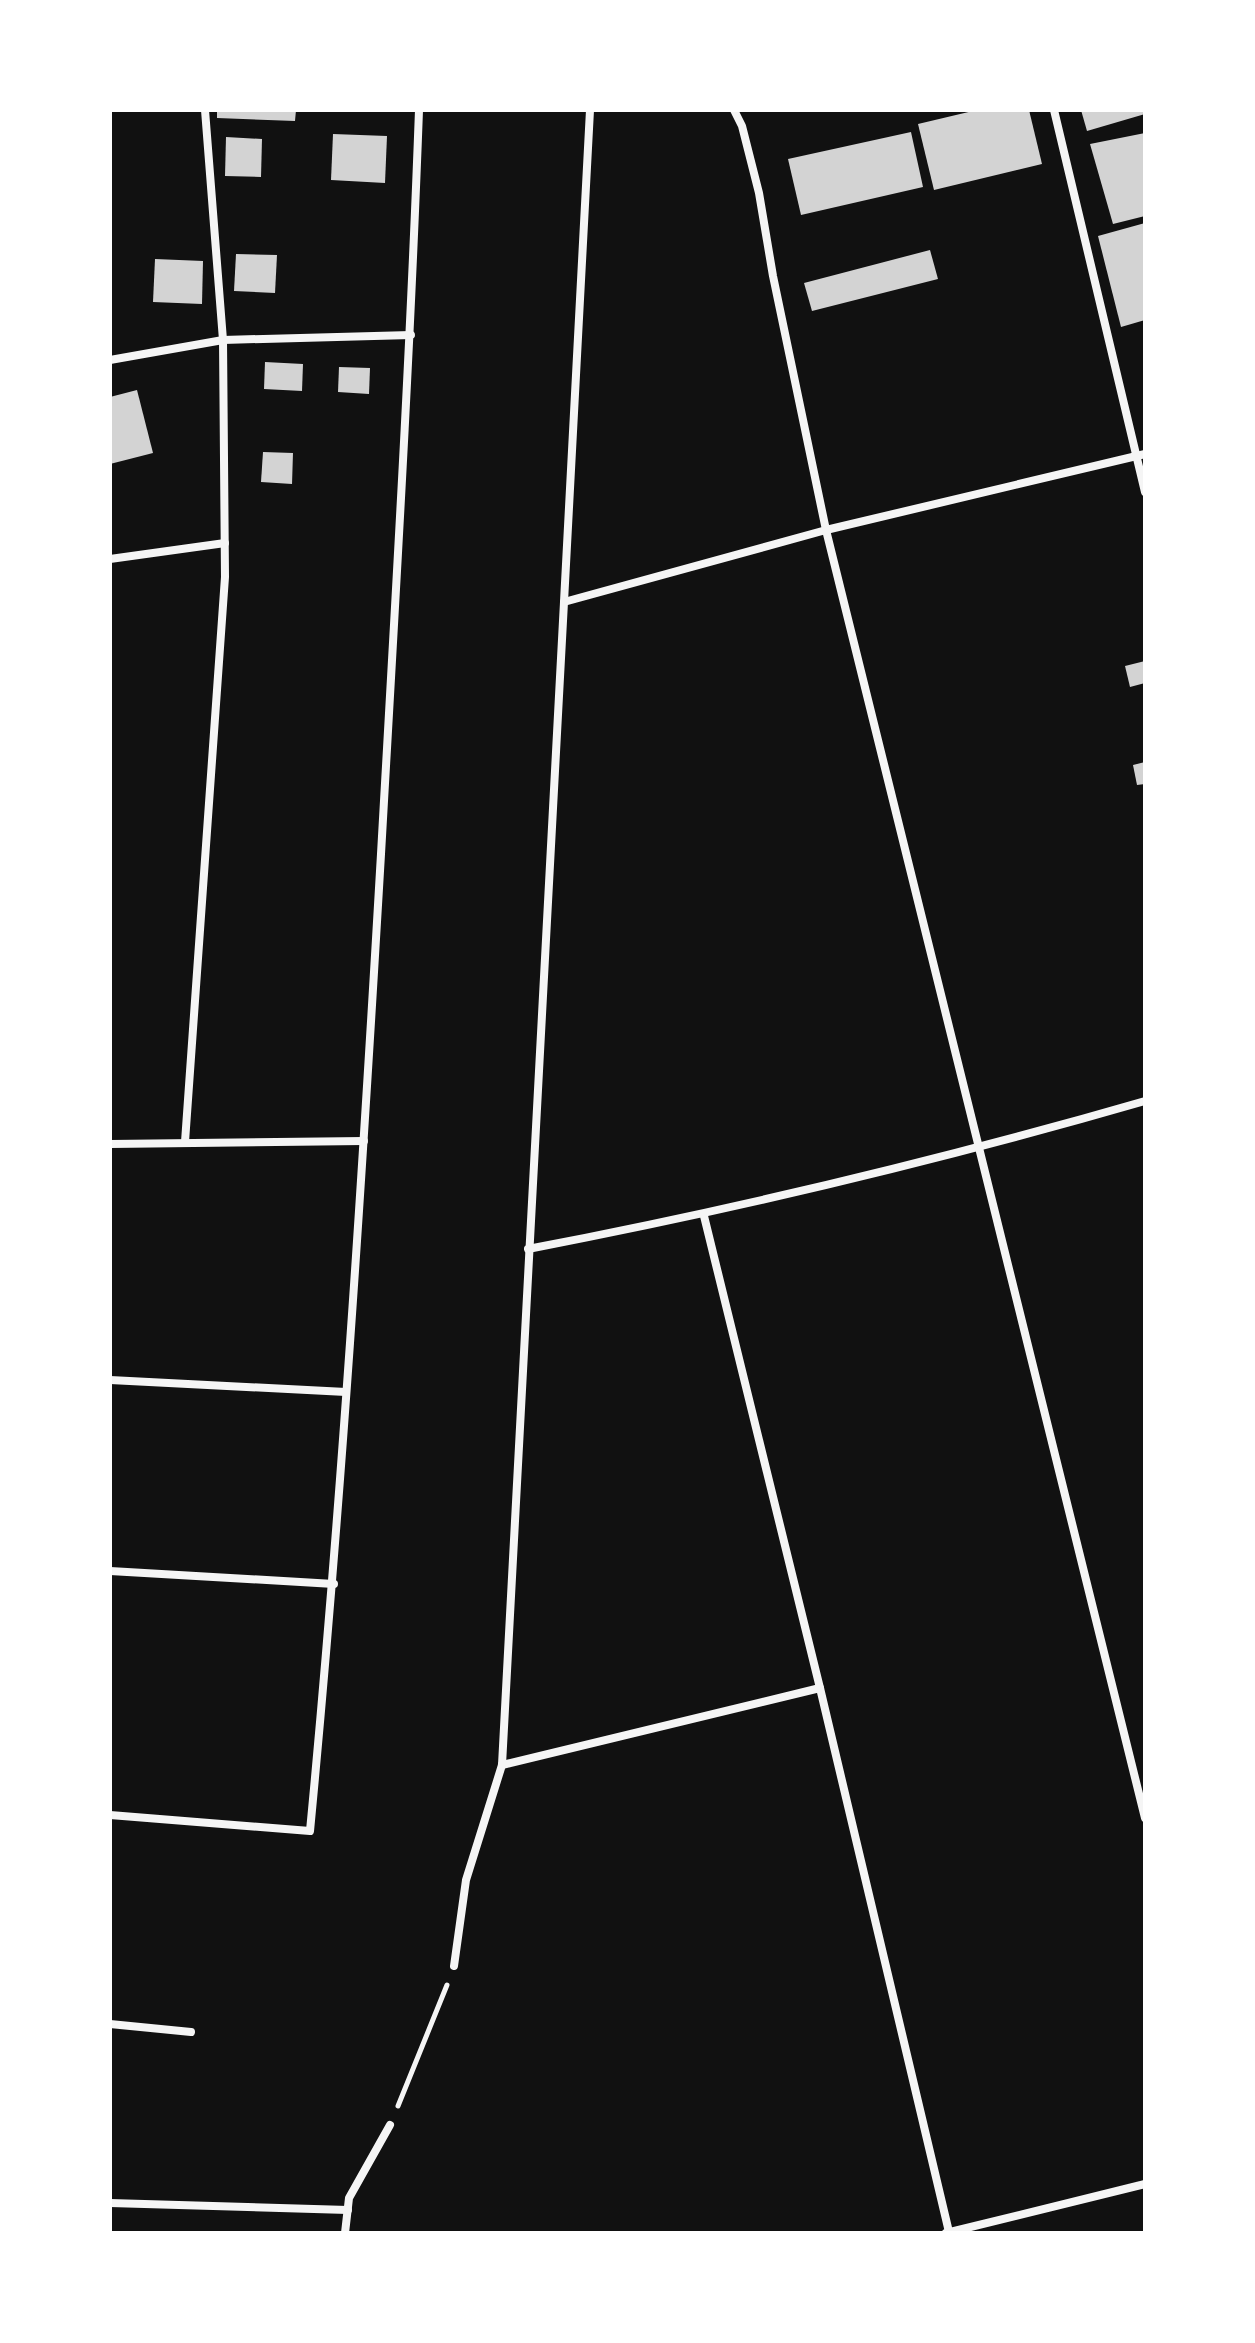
<svg xmlns="http://www.w3.org/2000/svg" width="1255" height="2343" viewBox="0 0 1255 2343" font-family="'Playfair Display',serif">
<style>
.building{fill:#d3d3d3}
.lines{fill:none;stroke-linecap:round;stroke-linejoin:round}
.path{stroke:#f5f5f5;stroke-width:5}
.minor{stroke:#f5f5f5;stroke-width:8}
</style>
<rect width="100%" height="100%" fill="#111"/>
<!-- building -->
<g class="building">
<polygon points="217,110 296,110 295,121 217,118"/>
<polygon points="977,110 1029,110 1042,164 934,190 918,124"/>
<polygon points="1081,110 1145,110 1145,114 1087,131"/>
<polygon points="911,132 923,187 801,215 788,159"/>
<polygon points="1145,133 1145,216 1113,224 1090,144"/>
<polygon points="333,134 387,136 385,183 331,180"/>
<polygon points="226,137 262,139 261,177 225,176"/>
<polygon points="1145,223 1145,320 1121,327 1098,236"/>
<polygon points="930,250 938,279 812,311 804,283"/>
<polygon points="236,254 277,255 275,293 234,291"/>
<polygon points="155,259 203,261 202,304 153,302"/>
<polygon points="265,362 303,364 302,391 264,389"/>
<polygon points="339,367 370,368 369,394 338,392"/>
<polygon points="137,390 153,453 110,464 110,397"/>
<polygon points="263,452 293,453 292,484 261,482"/>
<polygon points="1145,661 1145,683 1130,687 1125,666"/>
<polygon points="1145,762 1145,784 1137,785 1133,765"/>
</g>
<g class="lines">
<!-- path -->
<polyline class="path" points="398,2106 447,1985"/>
<!-- minor -->
<g class="minor">
<polyline points="734,110 742,126 759,193 773,276 826,530 1145,1818"/>
<polyline points="1054,110 1145,492"/>
<polyline points="110,360 223,340 411,335"/>
<polyline points="110,559 225,543"/>
<polyline points="564,602 590,110"/>
<polyline points="185,1142 225,577 223,340 205,110"/>
<polyline points="110,1144 364,1141"/>
<polyline points="704,1216 820,1688"/>
<path d="M 528,1249 C 737,1209 941,1160 1145,1101"/>
<polyline points="110,1380 346,1392"/>
<polyline points="110,1571 334,1584"/>
<polyline points="502,1765 820,1688 949,2232"/>
<path d="M 110,1815 L 310,1831 C 341,1506 362,1180 381,854 C 395,606 410,358 419,110"/>
<polyline points="454,1966 466,1880 502,1765 564,602 826,530 1145,454"/>
<polyline points="110,2024 191,2032"/>
<polyline points="110,2203 348,2210"/>
<polyline points="345,2233 349,2198 390,2125"/>
<polyline points="946,2233 1145,2184"/>
</g>
</g>
<!-- border -->
<rect width="1255" height="2343" fill="none" stroke="#ffffff" stroke-width="224"/>
</svg>
